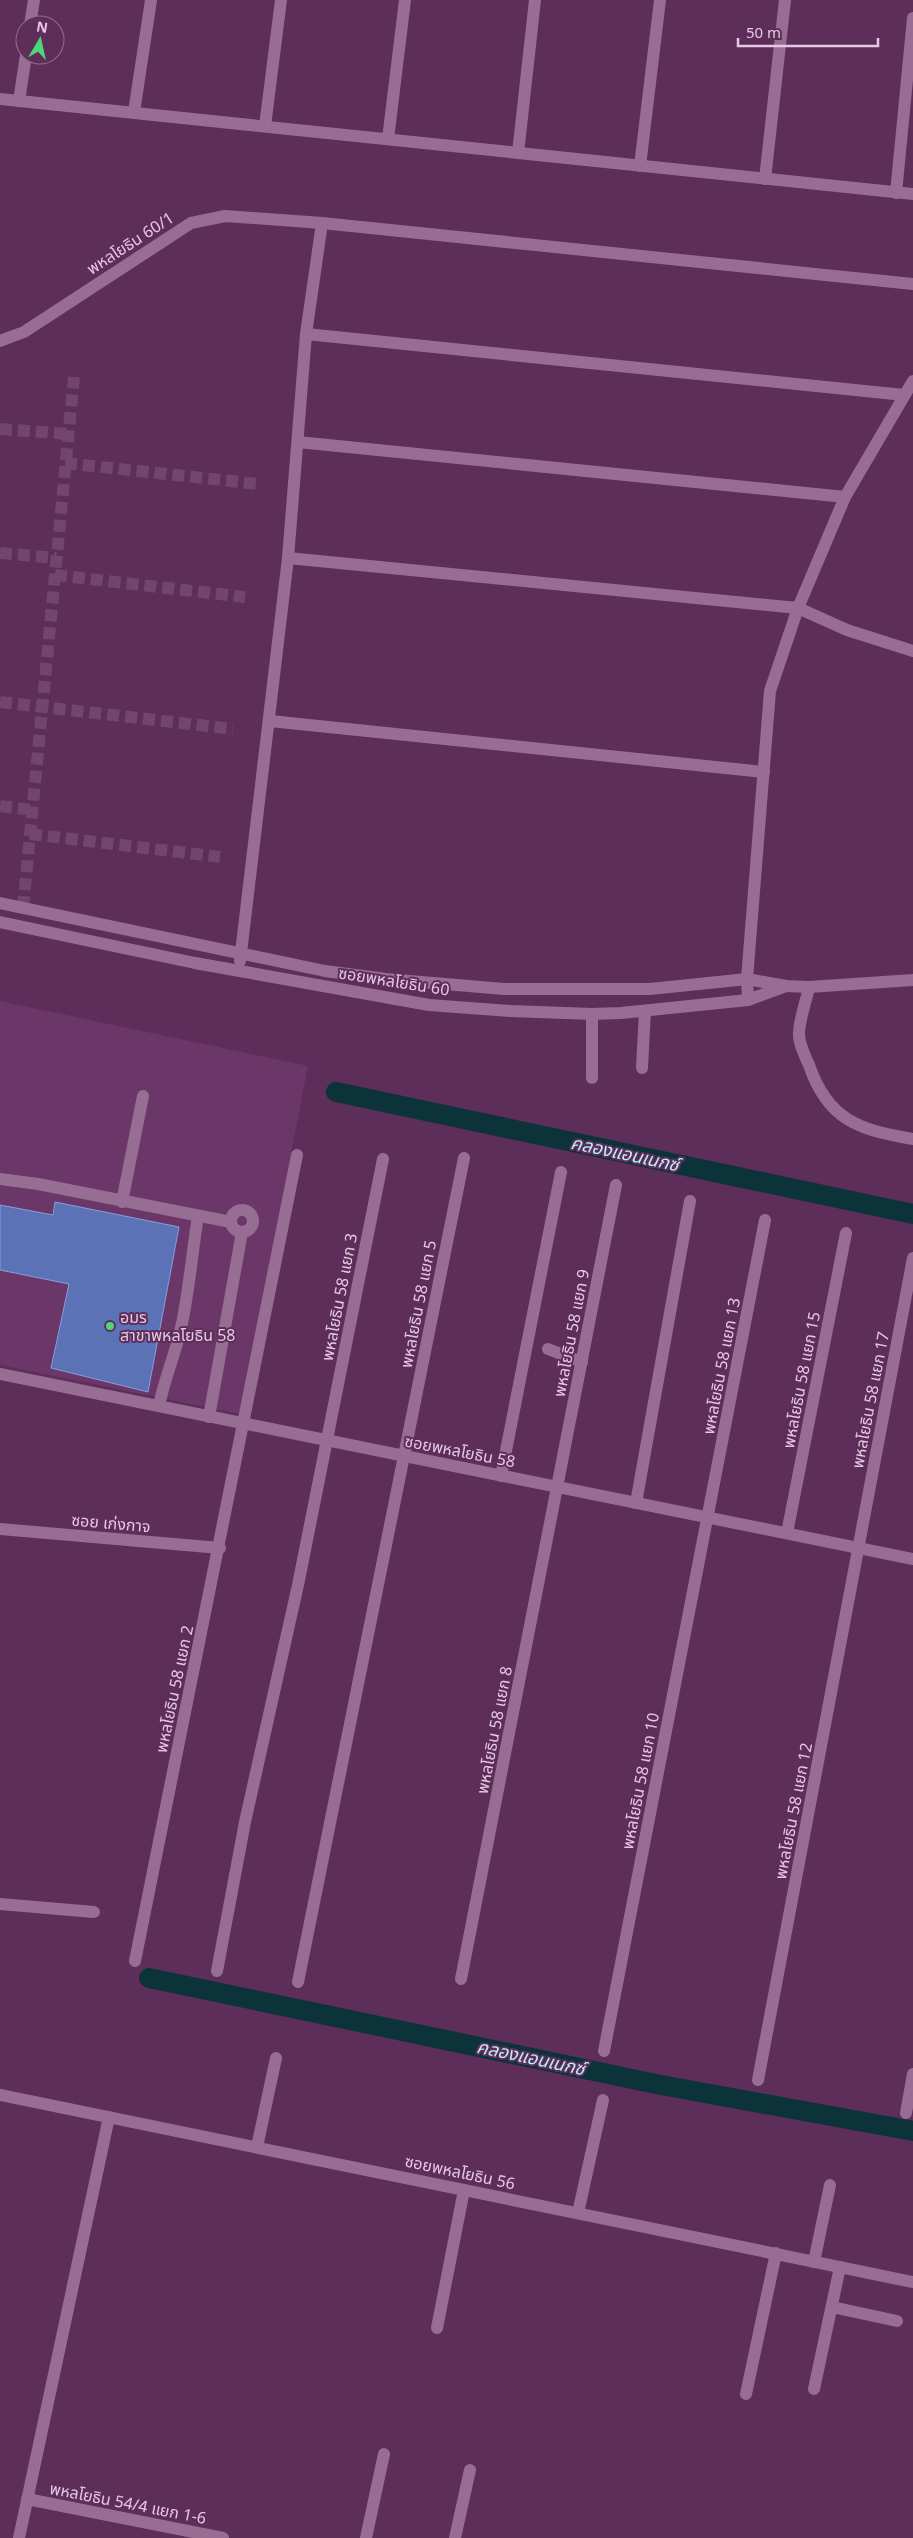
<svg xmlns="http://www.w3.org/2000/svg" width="913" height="2538" viewBox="0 0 913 2538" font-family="'Noto Sans','Noto Sans Thai',sans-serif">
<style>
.built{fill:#6b3668}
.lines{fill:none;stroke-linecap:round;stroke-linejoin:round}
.canal{stroke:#0c3339;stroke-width:20}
.building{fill:#5c72b7;stroke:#889edc}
.minor-tunnel{stroke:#72456f;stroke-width:12;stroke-dasharray:12 6;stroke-linecap:butt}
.minor{stroke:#976d94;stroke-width:12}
.poi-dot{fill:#4fd675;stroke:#5e2e5b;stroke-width:2}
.labels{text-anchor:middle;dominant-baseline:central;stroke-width:4;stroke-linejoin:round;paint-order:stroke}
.street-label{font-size:16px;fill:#e5c8e2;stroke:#5e2e5b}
.poi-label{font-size:16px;fill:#e5c8e2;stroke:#5e2e5b;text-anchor:start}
.water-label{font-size:18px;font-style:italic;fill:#b9eff8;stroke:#5e2e5b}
</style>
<rect width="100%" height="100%" fill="#5e2e5b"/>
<!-- built -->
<polygon class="built" points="0,1001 308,1066 240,1414 0,1365"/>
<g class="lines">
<!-- canal -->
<g class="canal">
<polyline points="336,1092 913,1214"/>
<polyline points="149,1978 661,2085 913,2131"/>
</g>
</g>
<!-- building -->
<polygon class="building" points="55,1202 179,1227 148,1392 51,1368 69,1284 0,1270 0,1205 53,1215"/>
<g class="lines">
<!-- minor-tunnel -->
<g class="minor-tunnel">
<polyline points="0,429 68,434"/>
<polyline points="65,463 258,484"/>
<polyline points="0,553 56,558"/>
<polyline points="55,575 245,597"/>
<polyline points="0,702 233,729"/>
<polyline points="0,806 33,810"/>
<polyline points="30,834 220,857"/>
<polyline points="23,908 74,377"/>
</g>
<!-- minor -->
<g class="minor">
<polyline points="30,25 34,0"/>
<polyline points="0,99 913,194"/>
<polyline points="19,101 26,55"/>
<polyline points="134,112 151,0"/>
<polyline points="265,126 281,0"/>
<polyline points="388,139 405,0"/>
<polyline points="518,153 535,0"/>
<polyline points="640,166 660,0"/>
<polyline points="765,179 785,0"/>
<polyline points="896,193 913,18"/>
<polyline points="306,334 904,395"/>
<polyline points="0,341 24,332 191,223 225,216 322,223 913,284"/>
<polyline points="298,442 845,497"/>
<polyline points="288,558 798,608 847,630 913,651"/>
<polyline points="270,721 764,772"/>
<polyline points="0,903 325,971 386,979 504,989 650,989 747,979 786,986 809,987 913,980"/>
<polyline points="0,922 195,963 429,1005 511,1011 592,1014 621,1013 748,1000 786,986"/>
<polyline points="240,961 288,558 306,334 322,223"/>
<path d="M 809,987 C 806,1002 800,1017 799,1032 C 798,1042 805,1056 809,1065 C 828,1121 860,1130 913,1139"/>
<polyline points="748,1000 747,979 770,691 798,608 845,497 913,381"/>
<polyline points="642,1068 645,1011"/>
<polyline points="592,1078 592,1014"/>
<polyline points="0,1179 38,1184 231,1222"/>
<polyline points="122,1202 143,1096"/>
<circle cx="242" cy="1221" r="11"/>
<polyline points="548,1349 582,1362"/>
<polyline points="0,1374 913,1559"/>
<path d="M 159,1406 C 164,1380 175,1355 181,1328 C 189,1292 192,1253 198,1216"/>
<polyline points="209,1417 242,1232"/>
<polyline points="501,1476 561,1172"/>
<polyline points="636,1503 690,1201"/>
<polyline points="0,1529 220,1548"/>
<polyline points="787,1533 846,1233"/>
<polyline points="0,1904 94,1912"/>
<polyline points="135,1961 297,1155"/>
<polyline points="217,1971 245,1822 298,1585 383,1159"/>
<polyline points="461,1979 616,1185"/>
<polyline points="298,1982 464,1158"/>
<polyline points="604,2051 765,1220"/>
<polyline points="758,2080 913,1258"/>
<polyline points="0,2095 913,2282"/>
<polyline points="906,2113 913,2074"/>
<polyline points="257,2147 276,2058"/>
<polyline points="578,2213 603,2100"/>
<polyline points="814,2262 830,2185"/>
<polyline points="832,2307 897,2321"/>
<polyline points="437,2328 464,2190"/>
<polyline points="814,2389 840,2267"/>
<polyline points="746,2394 776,2253"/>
<polyline points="27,2499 223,2538"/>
<polyline points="19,2538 109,2117"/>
<polyline points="366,2538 384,2454"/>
<polyline points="455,2538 470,2470"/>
</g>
</g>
<!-- markers -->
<circle class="poi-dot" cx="110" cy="1326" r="5"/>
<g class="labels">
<!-- street labels -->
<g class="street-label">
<text transform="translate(130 243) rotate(-33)">พหลโยธิน 60/1</text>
<text transform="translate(394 981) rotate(9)">ซอยพหลโยธิน 60</text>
<text transform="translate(339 1297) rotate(-79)">พหลโยธิน 58 แยก 3</text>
<text transform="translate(418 1304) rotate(-79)">พหลโยธิน 58 แยก 5</text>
<text transform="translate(571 1333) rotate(-79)">พหลโยธิน 58 แยก 9</text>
<text transform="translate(721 1366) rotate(-79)">พหลโยธิน 58 แยก 13</text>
<text transform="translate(801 1380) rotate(-79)">พหลโยธิน 58 แยก 15</text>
<text transform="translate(870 1400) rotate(-79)">พหลโยธิน 58 แยก 17</text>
<text transform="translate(460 1451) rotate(11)">ซอยพหลโยธิน 58</text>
<text transform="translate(111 1523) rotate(5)">ซอย เก่งกาจ</text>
<text transform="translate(174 1689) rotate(-78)">พหลโยธิน 58 แยก 2</text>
<text transform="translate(494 1730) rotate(-79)">พหลโยธิน 58 แยก 8</text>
<text transform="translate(640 1781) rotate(-79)">พหลโยธิน 58 แยก 10</text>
<text transform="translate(793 1811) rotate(-79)">พหลโยธิน 58 แยก 12</text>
<text transform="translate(460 2172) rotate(12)">ซอยพหลโยธิน 56</text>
<text transform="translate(128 2503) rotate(11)">พหลโยธิน 54/4 แยก 1-6</text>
</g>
<!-- poi labels -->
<g class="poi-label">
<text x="120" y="1317">อมร<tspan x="120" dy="18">สาขาพหลโยธิน 58</tspan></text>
</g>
<!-- water labels -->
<g class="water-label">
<text transform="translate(625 1153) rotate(12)">คลองแอนเนกซ์</text>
<text transform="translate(531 2057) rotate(12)">คลองแอนเนกซ์</text>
</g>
</g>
<!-- north arrow -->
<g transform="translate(40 40) rotate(9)"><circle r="24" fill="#5e2e5b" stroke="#946c91"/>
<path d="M0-4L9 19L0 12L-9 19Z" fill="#4fd675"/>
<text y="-8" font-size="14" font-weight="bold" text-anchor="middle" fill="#e5c8e2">N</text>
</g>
<!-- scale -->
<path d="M738 38v8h140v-8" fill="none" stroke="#e5c8e2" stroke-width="2.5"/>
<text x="746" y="38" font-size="15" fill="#e5c8e2" stroke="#5e2e5b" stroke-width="4" paint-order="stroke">50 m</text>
</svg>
